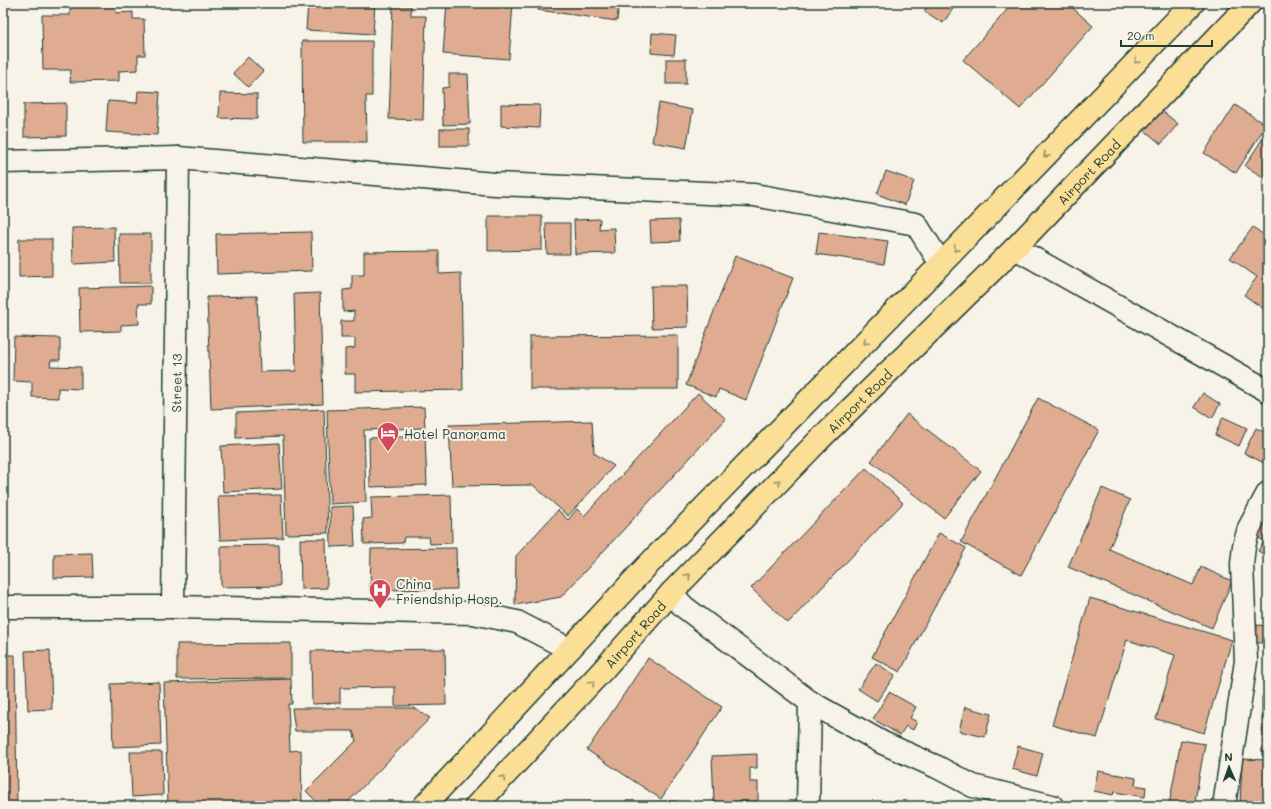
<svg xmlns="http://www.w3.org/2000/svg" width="1271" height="809" viewBox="0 0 1271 809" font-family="Mali,sans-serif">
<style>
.building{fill:#dfac91;stroke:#1f3d34}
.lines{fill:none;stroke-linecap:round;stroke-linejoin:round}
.minor-casing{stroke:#1f3d34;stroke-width:25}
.primary-casing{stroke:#1f3d34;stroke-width:25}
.minor{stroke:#f7f3e8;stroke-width:22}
.primary{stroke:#fbdf96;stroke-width:22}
.oneway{stroke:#8d8e65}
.labels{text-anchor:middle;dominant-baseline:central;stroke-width:4;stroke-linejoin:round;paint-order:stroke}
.street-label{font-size:13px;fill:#1f3d34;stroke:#f7f3e8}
.poi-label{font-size:13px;fill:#1f3d34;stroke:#f7f3e8;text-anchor:start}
</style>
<rect width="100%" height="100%" fill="#f7f3e8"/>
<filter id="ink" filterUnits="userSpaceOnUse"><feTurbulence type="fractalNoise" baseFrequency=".025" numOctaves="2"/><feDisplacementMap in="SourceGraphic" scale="8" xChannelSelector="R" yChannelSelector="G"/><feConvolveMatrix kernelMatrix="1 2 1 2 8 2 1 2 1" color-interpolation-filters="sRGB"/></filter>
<g filter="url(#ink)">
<!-- building -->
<g class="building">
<polygon points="70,3 115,3 116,13 133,12 133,19 144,19 145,55 138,55 138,70 119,71 119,81 70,82 71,70 43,70 42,15 70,15"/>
<polygon points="308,3 375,3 373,34 306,30"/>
<polygon points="447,3 513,3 509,59 443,54"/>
<polygon points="539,3 619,3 617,21 538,10"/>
<polygon points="930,3 957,3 943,23 924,11"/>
<polygon points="1013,3 1067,3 1093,26 1020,109 963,60"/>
<polygon points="393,5 411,6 411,16 426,16 423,120 389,119"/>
<polygon points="652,33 676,35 674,55 651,53"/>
<polygon points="302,41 372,41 372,96 366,96 367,142 303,142"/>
<polygon points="248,57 263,71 248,87 233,73"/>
<rect x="666" y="59" width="20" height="25"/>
<polygon points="449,74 468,74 470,124 443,125 442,88 449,87"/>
<polygon points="138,91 160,92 157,135 106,132 108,101 137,103"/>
<polygon points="220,93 257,94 257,119 219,118"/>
<polygon points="66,103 66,136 24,137 24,104"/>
<polygon points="659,103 693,110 686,148 652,142"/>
<polygon points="501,104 540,105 539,128 501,126"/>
<polygon points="1154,104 1178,124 1161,144 1137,124"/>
<polygon points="1235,105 1266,125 1236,173 1204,153"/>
<rect x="440" y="129" width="29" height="17"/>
<polygon points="1268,130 1268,180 1245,166"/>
<polygon points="886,171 914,181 905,205 877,194"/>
<polygon points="488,216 542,216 542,250 488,251"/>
<polygon points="600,219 599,229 614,228 615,253 575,254 574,220"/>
<polygon points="679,220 680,241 651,242 650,221"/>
<polygon points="546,223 570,223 570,254 547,254"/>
<polygon points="114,227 115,262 73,264 72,228"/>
<polygon points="1253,227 1268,238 1268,312 1244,295 1257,277 1230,258"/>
<polygon points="311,232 312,271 217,274 216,234"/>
<polygon points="819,232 888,241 884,264 816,254"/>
<polygon points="119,234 151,234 151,283 120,283"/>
<polygon points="19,239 52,239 52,276 19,277"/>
<polygon points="439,251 439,274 461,273 463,390 355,392 355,374 345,374 345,349 355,348 355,338 341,338 341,321 354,321 354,311 343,312 343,290 352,289 352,275 364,275 364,252"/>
<polygon points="735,256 793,278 746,400 719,389 716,397 686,385"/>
<polygon points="151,286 151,304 138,304 139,324 121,325 121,331 80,332 79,288"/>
<polygon points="651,286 687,286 688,327 652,328"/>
<polygon points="320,293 323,404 211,409 207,297 257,296 260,372 296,371 294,294"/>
<polygon points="678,335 678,389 530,389 530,336"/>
<polygon points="14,337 60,338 60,360 51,360 50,366 81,367 81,389 58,388 58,398 32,397 32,382 13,381"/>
<polygon points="698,393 726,419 561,597 515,605 516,556 558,510 568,520 577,509 584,516"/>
<polygon points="1203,393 1220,404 1212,418 1194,407"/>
<polygon points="1038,398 1099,430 1021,575 961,542"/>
<polygon points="424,407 425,428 364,430 366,502 330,504 327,410"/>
<polygon points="324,409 328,533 286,534 283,436 236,438 236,413"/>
<polygon points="907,414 981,471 944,518 871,461"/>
<polygon points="1223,417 1247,428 1239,446 1215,435"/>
<polygon points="592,421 594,453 614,466 568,516 533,485 452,486 449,425"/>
<polygon points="1256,428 1268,434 1268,465 1244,453"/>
<polygon points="425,436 427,485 370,487 369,438"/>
<polygon points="279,443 282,489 223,492 221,446"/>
<polygon points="866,468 903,503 788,623 751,588"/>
<polygon points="1102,488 1130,500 1109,549 1193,585 1201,567 1232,581 1212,628 1068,567"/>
<polygon points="281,495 283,538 220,540 218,496"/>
<polygon points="451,495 452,543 430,544 429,537 404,537 403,543 364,544 363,519 372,518 371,497"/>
<polygon points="353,506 355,546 331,547 330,507"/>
<polygon points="1268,508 1268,557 1258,551 1264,541 1252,534"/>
<polygon points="939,533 966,548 900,672 872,657"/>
<polygon points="300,539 326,539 327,588 301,589"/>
<polygon points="279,545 280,586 221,587 221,546"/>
<polygon points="456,548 457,589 370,590 371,549"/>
<polygon points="92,553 93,577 54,578 54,554"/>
<polygon points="1090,598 1232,640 1204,733 1156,719 1175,655 1127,640 1097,738 1052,725"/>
<polygon points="1257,625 1268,626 1268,643 1256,643"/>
<polygon points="291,643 291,678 177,679 177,644"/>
<polygon points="445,649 446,705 395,706 395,687 340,688 340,703 312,704 311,651"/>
<polygon points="50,650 52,709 28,710 25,651"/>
<polygon points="3,655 15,655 17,806 3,806"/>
<polygon points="648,658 722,707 661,799 587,750"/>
<polygon points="876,663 895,675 877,701 858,689"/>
<polygon points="291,679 292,704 288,704 290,751 301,750 302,804 244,806 168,806 164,683"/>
<polygon points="159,682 161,745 113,747 111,684"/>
<polygon points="889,692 916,707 910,718 917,722 913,730 906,726 900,735 873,719"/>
<rect x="1262" y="697" width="6" height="58"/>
<polygon points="965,707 991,714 985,737 959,731"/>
<polygon points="292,708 414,708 430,718 344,806 321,806 306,791 356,741 353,731 295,731"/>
<polygon points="1181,740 1205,744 1194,806 1169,805"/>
<polygon points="1018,746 1043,753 1037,776 1012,769"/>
<polygon points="130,752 162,752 163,795 132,797"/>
<polygon points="757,754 757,768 750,768 750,782 758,782 758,801 714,802 712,756"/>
<polygon points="1242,759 1268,760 1268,806 1240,806"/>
<polygon points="1098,771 1136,778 1135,785 1146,787 1145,797 1114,792 1113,795 1094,791"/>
<polygon points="677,801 677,806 560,806 560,804"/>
</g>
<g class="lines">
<!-- minor casing -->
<g class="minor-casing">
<g id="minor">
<polyline points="3,162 178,158 495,184 754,195 916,224 941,264"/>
<polyline points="1015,248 1268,391"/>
<polyline points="671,593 684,607 810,702 883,743 937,767 973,786 1052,806"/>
<polyline points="3,607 173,607 473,613 517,622 569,649"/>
<path id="s1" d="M 173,607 L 178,158"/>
<polyline points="808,806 810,702"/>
<polyline points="1224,806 1246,661 1242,564 1244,546 1249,528 1268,493"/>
</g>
</g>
<!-- primary casing -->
<g class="primary-casing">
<g id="primary">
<polyline points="424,806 645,568 941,264 1193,3"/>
<path id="s2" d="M 476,806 L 602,671 L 671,593 L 819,440 L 1015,248 L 1250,3"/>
</g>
</g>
<!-- minor -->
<use href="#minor" class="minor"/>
<!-- primary -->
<use href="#primary" class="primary"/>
</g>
<!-- one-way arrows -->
<defs><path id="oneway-chevron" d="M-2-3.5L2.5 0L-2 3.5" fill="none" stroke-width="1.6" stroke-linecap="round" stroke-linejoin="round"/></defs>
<g class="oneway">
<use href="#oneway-chevron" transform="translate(1137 61) rotate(134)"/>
<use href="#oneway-chevron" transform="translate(1046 155) rotate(134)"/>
<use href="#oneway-chevron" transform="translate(956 249) rotate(134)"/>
<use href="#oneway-chevron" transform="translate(866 342) rotate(134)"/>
<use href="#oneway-chevron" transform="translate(778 482) rotate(-46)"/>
<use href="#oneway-chevron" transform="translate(688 576) rotate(-46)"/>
<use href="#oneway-chevron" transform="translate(592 683) rotate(-47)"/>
<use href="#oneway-chevron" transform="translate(503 778) rotate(-47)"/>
</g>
</g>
<!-- icons -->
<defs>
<g id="hotel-pin" transform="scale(1.15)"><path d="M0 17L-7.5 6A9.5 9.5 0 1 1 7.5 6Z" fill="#d1495b" stroke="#f7f3e8"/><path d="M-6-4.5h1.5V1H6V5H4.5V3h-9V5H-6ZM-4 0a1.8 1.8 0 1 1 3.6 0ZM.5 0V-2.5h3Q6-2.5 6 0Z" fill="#fff"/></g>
<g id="hospital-pin" transform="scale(1.15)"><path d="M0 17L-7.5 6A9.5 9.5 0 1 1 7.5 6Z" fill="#d1495b" stroke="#f7f3e8"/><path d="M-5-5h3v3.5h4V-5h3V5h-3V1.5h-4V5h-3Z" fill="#fff"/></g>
</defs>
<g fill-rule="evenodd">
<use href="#hotel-pin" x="388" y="433"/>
<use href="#hospital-pin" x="380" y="590"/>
</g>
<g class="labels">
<!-- street labels -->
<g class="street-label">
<text stroke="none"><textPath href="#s2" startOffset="882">Airport Road</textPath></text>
<text stroke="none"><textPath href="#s1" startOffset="224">Street 13</textPath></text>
<text stroke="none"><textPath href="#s2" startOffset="558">Airport Road</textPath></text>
<text stroke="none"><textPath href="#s2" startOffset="234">Airport Road</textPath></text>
</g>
<!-- poi labels -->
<g class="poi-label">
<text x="404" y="433">Hotel Panorama</text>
<text x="396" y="583">China<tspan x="396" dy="15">Friendship Hosp.</tspan></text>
</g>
</g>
<!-- margin -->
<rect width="1271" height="809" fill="none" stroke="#f7f3e8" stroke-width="16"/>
<rect x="8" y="8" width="1255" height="793" fill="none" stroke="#1f3d34" stroke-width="1.5" filter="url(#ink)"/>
<!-- north arrow -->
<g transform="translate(1229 767) rotate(358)" stroke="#f7f3e8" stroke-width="3" paint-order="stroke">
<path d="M0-3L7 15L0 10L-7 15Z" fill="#1f3d34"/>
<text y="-6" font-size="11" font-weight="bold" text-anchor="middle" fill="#1f3d34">N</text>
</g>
<!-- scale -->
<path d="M1121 40v6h91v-6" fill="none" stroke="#1f3d34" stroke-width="2"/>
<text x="1127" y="40" font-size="12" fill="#1f3d34" stroke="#f7f3e8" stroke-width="3" paint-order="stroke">20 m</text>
</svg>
